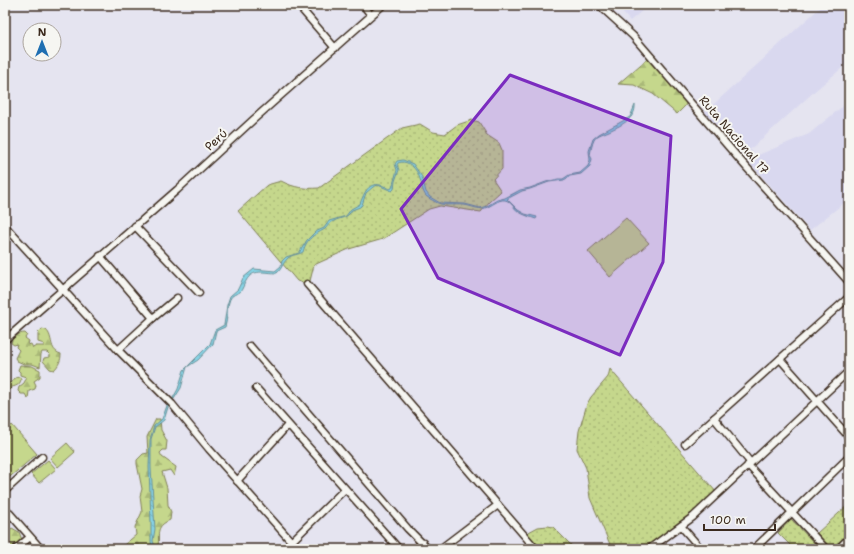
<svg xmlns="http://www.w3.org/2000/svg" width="854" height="554" viewBox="0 0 854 554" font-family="'Shantell Sans',sans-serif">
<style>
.built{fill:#d9d8ef}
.grass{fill:url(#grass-dots);stroke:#808055}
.forest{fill:url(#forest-firs);stroke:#808055}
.green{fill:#c5d78c;stroke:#808055}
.water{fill:url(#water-waves);stroke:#699097}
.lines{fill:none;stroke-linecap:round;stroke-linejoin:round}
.minor-casing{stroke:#3b2a1e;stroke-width:9}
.minor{stroke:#f6f6f2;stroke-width:6}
.marked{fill:#7b2cbf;fill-opacity:0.2;stroke:#7b2cbf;stroke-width:3;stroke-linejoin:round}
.labels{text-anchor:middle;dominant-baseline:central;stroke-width:4;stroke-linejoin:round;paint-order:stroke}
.street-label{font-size:12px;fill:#3b2a1e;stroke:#f6f6f2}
</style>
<defs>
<pattern id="grass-dots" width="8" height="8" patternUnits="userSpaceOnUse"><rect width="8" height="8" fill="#c5d78c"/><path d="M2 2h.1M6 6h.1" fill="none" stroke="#aab978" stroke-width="1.8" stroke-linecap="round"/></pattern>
<pattern id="forest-firs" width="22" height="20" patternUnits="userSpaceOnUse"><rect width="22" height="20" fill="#c5d78c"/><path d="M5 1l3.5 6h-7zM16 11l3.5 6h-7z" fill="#aab978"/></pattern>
<pattern id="water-waves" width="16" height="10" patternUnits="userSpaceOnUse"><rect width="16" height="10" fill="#87d4e7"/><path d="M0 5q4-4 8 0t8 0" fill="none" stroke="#75b6c6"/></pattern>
</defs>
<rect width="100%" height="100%" fill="#e5e4f0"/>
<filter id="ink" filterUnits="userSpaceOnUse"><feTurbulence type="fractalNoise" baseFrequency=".025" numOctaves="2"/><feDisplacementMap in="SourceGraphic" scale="8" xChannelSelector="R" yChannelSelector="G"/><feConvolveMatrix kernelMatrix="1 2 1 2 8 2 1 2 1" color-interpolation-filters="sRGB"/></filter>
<g filter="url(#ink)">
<!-- built -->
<g class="built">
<polygon points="616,5 649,5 630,21"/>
<polygon points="823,5 849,5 849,62 816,90 745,154 751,150 756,156 809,134 849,101 849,199 810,230 705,112"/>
</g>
<!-- grass -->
<g class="grass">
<path d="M 472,120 L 479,122 L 487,135 L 499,143 L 502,150 L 502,169 L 493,179 L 501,191 L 489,202 L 481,212 L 440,206 L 429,209 L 383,239 L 349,249 L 314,265 L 309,285 L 297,281 L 238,211 L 267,185 L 281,181 C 295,188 304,189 319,188 L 402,128 L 420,124 L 433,132 L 445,134 L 457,125 Z"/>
<polygon points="610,369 717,493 696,511 646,549 612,549 590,498 586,468 577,449 579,431 587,404 591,397 608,377"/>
<polygon points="849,504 849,534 833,548 831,548 817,533"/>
<polygon points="791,519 820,549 794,549 778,533"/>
<polygon points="548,526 553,527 575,549 539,549 525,534 538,527"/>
</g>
<!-- forest -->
<g class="forest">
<polygon points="647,59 687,102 685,106 677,114 653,94 634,85 618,84"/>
<path d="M 42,329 L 46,330 C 54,337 48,350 61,354 C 61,360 59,365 54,370 L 50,369 L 43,361 L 44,358 L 50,357 L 50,355 L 47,352 L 42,352 L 41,354 L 40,367 L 32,364 L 24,364 L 17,361 L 15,358 L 19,350 L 16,347 L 17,344 L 14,345 L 11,343 C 13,336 19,333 25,333 L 27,335 L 25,338 L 29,341 L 28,345 L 31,344 L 33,348 L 36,346 L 44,346 L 44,344 L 38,342 L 38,333 Z"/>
<polygon points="20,365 32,366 40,370 40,377 34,381 36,385 35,389 29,391 28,399 25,394 21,394 18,391 19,387 24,383 26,379 26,377 20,375 20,372 18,370"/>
<path d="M 19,377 L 21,378 C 21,384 17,386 12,387 L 9,390 L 5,391 L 5,382 L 11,383 L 15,378 Z"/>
<path d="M 156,419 L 160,419 L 161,430 L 167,441 L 166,450 L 163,450 L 160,453 L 162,457 L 176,467 L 174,476 L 170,470 L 162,472 L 167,488 L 168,505 L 171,512 L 170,520 C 154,527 160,534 158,549 L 119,549 L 136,535 L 135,527 L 142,512 L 140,496 L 142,489 L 137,464 L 137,460 L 143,454 L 148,453 L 147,437 Z"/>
<polygon points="12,528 19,532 22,540 21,544 10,549 5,547 5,534"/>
</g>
<!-- green -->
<g class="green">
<polygon points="626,218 649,243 610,277 588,251"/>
<polygon points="12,425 37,454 5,481 5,431"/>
<polygon points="67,443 75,452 58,467 50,458"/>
<polygon points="48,460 56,469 39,483 31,474"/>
</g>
<!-- water -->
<g class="water">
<path d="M 635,105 C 636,118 622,125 611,130 C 606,133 597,134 594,140 C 592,144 591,150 590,155 L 592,159 L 590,166 L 581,174 L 570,176 L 564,180 L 549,182 L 530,189 L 522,191 L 507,199 L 518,210 L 525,214 L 537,217 L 536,219 C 530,217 524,215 519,212 C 514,209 511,201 505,200 C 498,199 492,206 485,208 C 478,210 472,206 464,205 C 454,204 443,207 434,201 C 432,200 428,198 426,196 C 422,191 422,184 420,179 C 417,169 408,159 398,163 L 397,165 L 399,170 L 395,181 L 394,189 L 392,191 L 378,185 L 373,187 L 366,193 L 362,205 L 360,207 L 352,210 C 347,219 341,217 334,221 C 329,223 328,226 325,229 C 322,231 319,232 316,234 C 309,238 305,244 303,252 C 298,255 293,254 288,258 C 283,262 282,269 277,273 C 265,273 253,268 246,281 C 244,284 242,290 240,292 C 234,295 231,295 229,302 C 226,310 228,319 225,327 L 216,331 L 213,344 L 198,360 L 187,367 L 181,388 L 174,399 L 173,398 L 178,389 L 184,370 L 210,344 L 215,330 L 224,325 L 227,305 L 230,296 L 238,289 L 243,278 L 254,269 L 275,271 L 281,266 L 282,261 L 286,257 L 299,253 L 307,240 L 315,232 L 324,228 L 329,221 L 346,216 L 351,209 L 360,204 C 366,187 372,179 390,189 L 392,188 L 397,170 L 395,164 L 397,161 L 403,160 L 413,164 L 422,177 L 426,192 L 430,197 L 440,203 L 465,204 L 480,208 L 487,206 L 497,200 L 505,198 L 520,190 L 530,188 L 546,182 L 558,179 L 563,179 L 569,175 L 580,173 L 588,166 L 590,160 L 589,151 L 593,139 L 599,134 L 630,117 Z"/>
<polygon points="168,403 169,404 164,420 155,427 151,439 151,468 155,529 153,541 156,549 153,549 151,542 151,523 149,467 150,440 154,426 162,419"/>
</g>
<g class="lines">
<!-- minor casing -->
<g class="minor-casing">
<g id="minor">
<polyline points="298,5 335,48"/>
<polyline points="363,5 371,15"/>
<polyline points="599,5 633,36 740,160 849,282"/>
<polyline points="5,77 6,79"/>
<polyline points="5,226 118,350 172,404 209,449 298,549"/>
<polyline points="135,226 199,293"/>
<polyline points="100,256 153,318 118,350"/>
<polyline points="307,284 536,549"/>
<polyline points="153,318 177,298"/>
<polyline points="5,340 177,190 253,120 383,5"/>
<polyline points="250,346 408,529 428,549"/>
<polyline points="780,359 849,437"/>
<polyline points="256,388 399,549"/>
<polyline points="714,418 750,462"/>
<polyline points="685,444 849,297"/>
<polyline points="748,465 826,549"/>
<polyline points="237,481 288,425"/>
<polyline points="5,491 42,457"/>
<polyline points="5,508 41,549"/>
<polyline points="681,526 701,549"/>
<polyline points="291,542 345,489"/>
<polyline points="16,549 30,537"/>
<polyline points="415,549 423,543"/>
<polyline points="440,549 498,505"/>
<polyline points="649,549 693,517 849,371"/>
<polyline points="754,549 849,457"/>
<polyline points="838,549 849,538"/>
</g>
</g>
<!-- minor -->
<use href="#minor" class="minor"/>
</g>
</g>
<!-- marked area -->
<path class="marked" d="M 510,75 L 671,136 L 663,262 L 620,355 L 438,278 L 401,209 Z"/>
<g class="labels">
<!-- street labels -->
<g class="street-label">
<text transform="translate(734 135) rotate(49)">Ruta Nacional 17</text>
<text transform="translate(216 140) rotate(-43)">Perú</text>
</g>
</g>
<!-- margin -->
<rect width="854" height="554" fill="none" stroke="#f6f6f2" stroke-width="20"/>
<rect x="10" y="10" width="834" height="534" fill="none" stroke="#3b2a1e" stroke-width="1.5" filter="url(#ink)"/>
<!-- north arrow -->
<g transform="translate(42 42)"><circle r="19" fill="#f6f6f2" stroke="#aba49d"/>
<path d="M0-3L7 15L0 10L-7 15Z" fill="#1f6fb2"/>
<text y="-6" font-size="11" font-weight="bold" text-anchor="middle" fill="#3b2a1e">N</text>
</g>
<!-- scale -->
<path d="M704 524v6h71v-6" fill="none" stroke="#3b2a1e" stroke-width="2"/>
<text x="710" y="524" font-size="12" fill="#3b2a1e" stroke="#f6f6f2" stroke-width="3" paint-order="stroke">100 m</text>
</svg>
